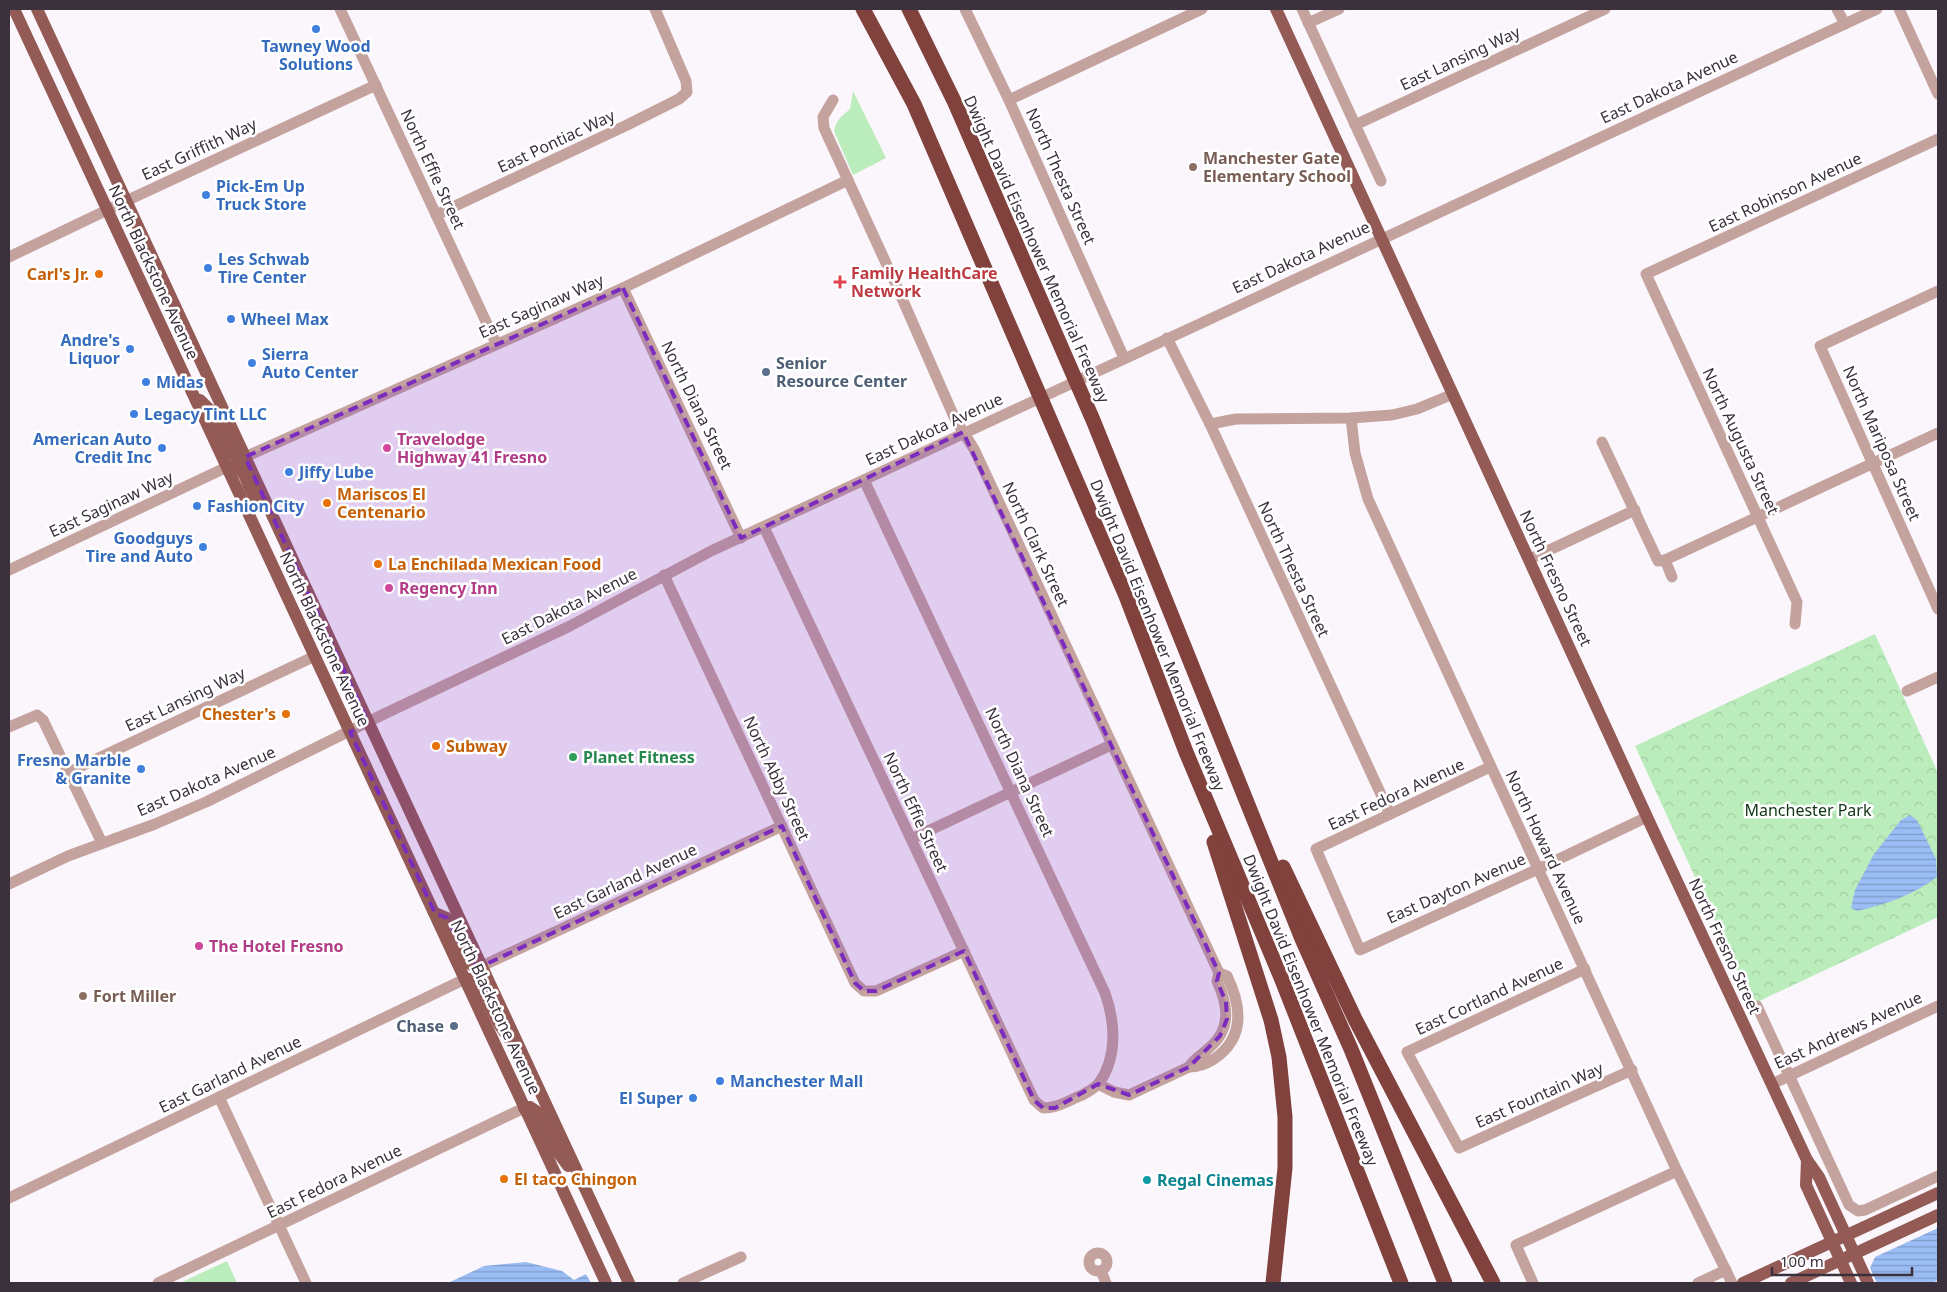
<svg xmlns="http://www.w3.org/2000/svg" width="1947" height="1292" viewBox="0 0 1947 1292" font-family="'Noto Sans',sans-serif">
<style>
.grass{fill:#bbedbc}
.park{fill:url(#park-crowns)}
.water{fill:url(#water-rules)}
.lines{fill:none;stroke-linecap:round;stroke-linejoin:round}
.minor{stroke:#c4a29e;stroke-width:11}
.major{stroke:#945b56;stroke-width:12}
.highway{stroke:#81413c;stroke-width:15}
.marked{fill:#7b2cbf;fill-opacity:0.2;stroke:#7b2cbf;stroke-width:4;stroke-dasharray:10 6;stroke-linejoin:round}
.shop-dot{fill:#3f7fe0;stroke:#fff;stroke-width:2}
.education-dot{fill:#8d6e63;stroke:#fff;stroke-width:2}
.food-dot{fill:#e8710a;stroke:#fff;stroke-width:2}
.health-dot{fill:#e0444e;stroke:#fff;stroke-width:2}
.service-dot{fill:#5c6f8a;stroke:#fff;stroke-width:2}
.hotel-dot{fill:#d1479c;stroke:#fff;stroke-width:2}
.leisure-dot{fill:#2e9e5b;stroke:#fff;stroke-width:2}
.culture-dot{fill:#0f9aa8;stroke:#fff;stroke-width:2}
.labels{text-anchor:middle;dominant-baseline:central;stroke-width:5;stroke-linejoin:round;paint-order:stroke}
.shop-label{font-size:16px;font-weight:bold;fill:#366cbe;stroke:#fff;text-anchor:start}
.street-label{font-size:16px;fill:#3a313d;stroke:#fff}
.education-label{font-size:16px;font-weight:bold;fill:#785e54;stroke:#fff;text-anchor:start}
.health-label{font-size:16px;font-weight:bold;fill:#be3a42;stroke:#fff;text-anchor:start}
.food-label{font-size:16px;font-weight:bold;fill:#c56008;stroke:#fff;text-anchor:start}
.service-label{font-size:16px;font-weight:bold;fill:#4e5e75;stroke:#fff;text-anchor:start}
.hotel-label{font-size:16px;font-weight:bold;fill:#b23c85;stroke:#fff;text-anchor:start}
.leisure-label{font-size:16px;font-weight:bold;fill:#27864d;stroke:#fff;text-anchor:start}
.park-label{font-size:16px;fill:#0f3514;stroke:#fff}
.culture-label{font-size:16px;font-weight:bold;fill:#0d838f;stroke:#fff;text-anchor:start}
</style>
<defs>
<pattern id="park-crowns" width="20" height="18" patternUnits="userSpaceOnUse" patternTransform="scale(1.25)"><rect width="20" height="18" fill="#bbedbc"/><path d="M2 6a3 3 0 1 1 6 0M12 15a3 3 0 1 1 6 0" fill="none" stroke="#a2cca2"/></pattern>
<pattern id="water-rules" width="6" height="5" patternUnits="userSpaceOnUse" patternTransform="scale(1.25)"><rect width="6" height="5" fill="#9abdf5"/><path d="M0 2.5h6" fill="none" stroke="#7f9ac8"/></pattern>
</defs>
<rect width="100%" height="100%" fill="#fbf6fc"/>
<!-- grass -->
<g class="grass">
<path d="M 853,91 L 886,158 L 853,175 L 834,131 C 836,120 842,116 850,109 Z"/>
<polygon points="227,1261 237,1283 183,1283 182,1282"/>
</g>
<!-- park -->
<polygon class="park" points="1875,634 1938,773 1938,917 1753,1004 1635,746"/>
<!-- water -->
<g class="water">
<path d="M 1910,815 L 1917,820 L 1936,859 L 1937,877 C 1913,895 1887,904 1857,911 L 1851,908 L 1855,890 L 1874,854 L 1901,820 Z"/>
<polygon points="1938,1228 1938,1280 1932,1283 1877,1283 1870,1268 1875,1257"/>
<polygon points="526,1262 562,1271 574,1280 586,1274 591,1283 448,1283 484,1266"/>
</g>
<g class="lines">
<!-- minor -->
<g class="minor">
<polyline points="340,9 496,343"/>
<polyline points="965,9 1009,100 1124,358"/>
<polyline points="1302,9 1381,181"/>
<polyline points="1837,9 1845,24"/>
<polyline points="1899,9 1938,94"/>
<polyline points="1308,23 1339,9"/>
<polyline points="833,100 823,117 824,128 897,287 955,419 974,449 1219,973"/>
<polyline points="1009,100 1202,9"/>
<polyline points="1355,125 1605,9"/>
<polyline points="436,215 625,126 679,99 687,92 686,81 655,9"/>
<polyline points="9,257 126,201 376,85"/>
<polyline points="623,288 741,538"/>
<polyline points="1938,291 1820,346 1938,609"/>
<polyline points="1167,338 1210,424 1390,814"/>
<polyline points="1351,418 1355,453 1368,499 1677,1171 1732,1283"/>
<polyline points="1210,424 1236,419 1351,418 1392,415 1417,409 1453,394"/>
<polyline points="1602,442 1658,561 1665,560 1672,577"/>
<polyline points="245,457 623,288 848,180"/>
<path d="M 764,527 L 1034,1100 L 1043,1108 C 1054,1108 1062,1104 1073,1099 C 1082,1095 1092,1091 1099,1083 C 1118,1057 1115,1021 1105,993 L 864,480"/>
<polyline points="1530,559 1635,510"/>
<polyline points="1665,560 1938,433"/>
<polyline points="9,570 227,467"/>
<polyline points="664,575 855,983 864,991 876,991 964,951"/>
<polyline points="1795,624 1797,602 1646,274 1938,139"/>
<polyline points="1907,691 1938,677"/>
<polyline points="9,727 37,715 43,720 102,843"/>
<polyline points="1490,767 1316,849 1360,950 1538,869 1647,817"/>
<polyline points="69,772 315,656"/>
<polyline points="911,839 1111,745"/>
<polyline points="9,884 68,856 155,824 206,802 384,714 570,626 711,551 1877,9"/>
<polyline points="482,966 782,826"/>
<polyline points="1585,969 1407,1052 1459,1148 1632,1070"/>
<path d="M 1219,973 L 1227,976 C 1242,1007 1245,1038 1214,1059 C 1206,1064 1199,1067 1189,1067 C 1194,1058 1202,1055 1209,1048 C 1232,1029 1228,1005 1217,981 Z"/>
<polyline points="1757,1006 1849,1205 1858,1211 1865,1210 1938,1176"/>
<polyline points="1098,1084 1114,1092 1129,1095 1189,1067"/>
<polyline points="1772,1084 1938,1006"/>
<polyline points="219,1097 306,1283"/>
<polyline points="9,1198 465,979"/>
<circle cx="1098" cy="1262" r="9"/>
<polyline points="1101,1271 1106,1283"/>
<polyline points="158,1283 524,1108"/>
<polyline points="683,1283 741,1257"/>
<polyline points="1533,1283 1516,1245 1677,1171"/>
<polyline points="1698,1283 1726,1270"/>
</g>
<!-- major -->
<g class="major">
<polyline points="14,9 606,1283"/>
<polyline points="37,9 629,1283"/>
<polyline points="1276,9 1647,817 1807,1160 1819,1177 1868,1283"/>
<polyline points="200,400 211,411 233,454 239,458 245,457"/>
<path d="M 227,467 L 233,465 C 252,472 244,499 268,507"/>
<polyline points="435,913 447,918 470,964 475,967 482,966"/>
<polyline points="465,979 473,979 482,990 499,1024 510,1040"/>
<polyline points="524,1108 530,1107 539,1113 557,1151 568,1166"/>
<polyline points="1807,1160 1806,1185 1851,1283"/>
<polyline points="1743,1283 1938,1193"/>
<polyline points="1791,1283 1938,1215"/>
</g>
<!-- highway -->
<g class="highway">
<polyline points="863,9 914,104 1126,596 1186,752 1282,980 1401,1283"/>
<polyline points="909,9 955,103 1093,420 1302,939 1351,1049 1445,1283"/>
<polyline points="1214,842 1271,1020 1279,1057 1285,1117 1285,1168 1273,1283"/>
<polyline points="1283,867 1355,1019 1493,1283"/>
</g>
</g>
<!-- marked area -->
<path class="marked" d="M 623,288 L 741,538 L 963,432 L 1219,973 L 1217,981 L 1226,1002 L 1227,1019 L 1220,1036 L 1189,1067 L 1129,1095 L 1098,1084 L 1055,1108 L 1043,1108 L 1034,1100 L 964,951 L 876,991 L 864,991 L 855,983 L 782,826 L 482,966 L 470,964 L 447,918 L 435,913 L 350,732 L 368,722 L 245,457 Z"/>
<!-- markers -->
<g class="shop-dot">
<circle cx="316" cy="29" r="5"/>
<circle cx="206" cy="195" r="5"/>
<circle cx="208" cy="268" r="5"/>
<circle cx="231" cy="319" r="5"/>
<circle cx="130" cy="349" r="5"/>
<circle cx="252" cy="363" r="5"/>
<circle cx="146" cy="382" r="5"/>
<circle cx="134" cy="414" r="5"/>
<circle cx="162" cy="448" r="5"/>
<circle cx="289" cy="472" r="5"/>
<circle cx="197" cy="506" r="5"/>
<circle cx="203" cy="547" r="5"/>
<circle cx="141" cy="769" r="5"/>
<circle cx="720" cy="1081" r="5"/>
<circle cx="693" cy="1098" r="5"/>
</g>
<g class="education-dot">
<circle cx="1193" cy="167" r="5"/>
<circle cx="83" cy="996" r="5"/>
</g>
<g class="food-dot">
<circle cx="99" cy="274" r="5"/>
<circle cx="327" cy="503" r="5"/>
<circle cx="378" cy="564" r="5"/>
<circle cx="286" cy="714" r="5"/>
<circle cx="436" cy="746" r="5"/>
<circle cx="504" cy="1179" r="5"/>
</g>
<path class="health-dot" d="M837.5 274.5h5v5h5v5h-5v5h-5v-5h-5v-5h5z"/>
<g class="service-dot">
<circle cx="766" cy="372" r="5"/>
<circle cx="454" cy="1026" r="5"/>
</g>
<g class="hotel-dot">
<circle cx="387" cy="448" r="5"/>
<circle cx="389" cy="588" r="5"/>
<circle cx="199" cy="946" r="5"/>
</g>
<circle class="leisure-dot" cx="573" cy="757" r="5"/>
<circle class="culture-dot" cx="1147" cy="1180" r="5"/>
<g class="labels">
<!-- shop labels -->
<g class="shop-label">
<text x="316" y="46" text-anchor="middle">Tawney Wood<tspan x="316" dy="18">Solutions</tspan></text>
<text x="216" y="186">Pick-Em Up<tspan x="216" dy="18">Truck Store</tspan></text>
<text x="218" y="259">Les Schwab<tspan x="218" dy="18">Tire Center</tspan></text>
<text x="241" y="319">Wheel Max</text>
<text x="120" y="340" text-anchor="end">Andre's<tspan x="120" dy="18">Liquor</tspan></text>
<text x="262" y="354">Sierra<tspan x="262" dy="18">Auto Center</tspan></text>
<text x="156" y="382">Midas</text>
<text x="144" y="414">Legacy Tint LLC</text>
<text x="152" y="439" text-anchor="end">American Auto<tspan x="152" dy="18">Credit Inc</tspan></text>
<text x="299" y="472">Jiffy Lube</text>
<text x="207" y="506">Fashion City</text>
<text x="193" y="538" text-anchor="end">Goodguys<tspan x="193" dy="18">Tire and Auto</tspan></text>
<text x="131" y="760" text-anchor="end">Fresno Marble<tspan x="131" dy="18">&amp; Granite</tspan></text>
<text x="730" y="1081">Manchester Mall</text>
<text x="683" y="1098" text-anchor="end">El Super</text>
</g>
<!-- street labels -->
<g class="street-label">
<text transform="translate(1460 58) rotate(-25)">East Lansing Way</text>
<text transform="translate(1669 87) rotate(-25)">East Dakota Avenue</text>
<text transform="translate(556 141) rotate(-25)">East Pontiac Way</text>
<text transform="translate(199 149) rotate(-25)">East Griffith Way</text>
<text transform="translate(433 169) rotate(65)">North Effie Street</text>
<text transform="translate(1061 176) rotate(66)">North Thesta Street</text>
<text transform="translate(1785 192) rotate(-25)">East Robinson Avenue</text>
<text transform="translate(1037 249) rotate(66)">Dwight David Eisenhower Memorial Freeway</text>
<text transform="translate(1301 257) rotate(-25)">East Dakota Avenue</text>
<text transform="translate(154 272) rotate(65)">North Blackstone Avenue</text>
<text transform="translate(541 306) rotate(-24)">East Saginaw Way</text>
<text transform="translate(697 405) rotate(64)">North Diana Street</text>
<text transform="translate(934 429) rotate(-25)">East Dakota Avenue</text>
<text transform="translate(1741 441) rotate(65)">North Augusta Street</text>
<text transform="translate(1882 443) rotate(66)">North Mariposa Street</text>
<text transform="translate(111 504) rotate(-25)">East Saginaw Way</text>
<text transform="translate(1036 544) rotate(65)">North Clark Street</text>
<text transform="translate(1294 569) rotate(65)">North Thesta Street</text>
<text transform="translate(1556 578) rotate(65)">North Fresno Street</text>
<text transform="translate(569 606) rotate(-27)">East Dakota Avenue</text>
<text transform="translate(1158 635) rotate(68)">Dwight David Eisenhower Memorial Freeway</text>
<text transform="translate(325 639) rotate(65)">North Blackstone Avenue</text>
<text transform="translate(185 699) rotate(-25)">East Lansing Way</text>
<text transform="translate(1020 772) rotate(65)">North Diana Street</text>
<text transform="translate(777 778) rotate(65)">North Abby Street</text>
<text transform="translate(206 781) rotate(-24)">East Dakota Avenue</text>
<text transform="translate(1396 794) rotate(-25)">East Fedora Avenue</text>
<text transform="translate(916 812) rotate(65)">North Effie Street</text>
<text transform="translate(1546 847) rotate(65)">North Howard Avenue</text>
<text transform="translate(625 881) rotate(-25)">East Garland Avenue</text>
<text transform="translate(1456 888) rotate(-24)">East Dayton Avenue</text>
<text transform="translate(1725 946) rotate(65)">North Fresno Street</text>
<text transform="translate(1489 996) rotate(-25)">East Cortland Avenue</text>
<text transform="translate(496 1007) rotate(65)">North Blackstone Avenue</text>
<text transform="translate(1311 1010) rotate(68)">Dwight David Eisenhower Memorial Freeway</text>
<text transform="translate(1848 1030) rotate(-25)">East Andrews Avenue</text>
<text transform="translate(230 1074) rotate(-26)">East Garland Avenue</text>
<text transform="translate(1539 1095) rotate(-24)">East Fountain Way</text>
<text transform="translate(334 1181) rotate(-26)">East Fedora Avenue</text>
</g>
<!-- education labels -->
<g class="education-label">
<text x="1203" y="158">Manchester Gate<tspan x="1203" dy="18">Elementary School</tspan></text>
<text x="93" y="996">Fort Miller</text>
</g>
<!-- health labels -->
<g class="health-label">
<text x="851" y="273">Family HealthCare<tspan x="851" dy="18">Network</tspan></text>
</g>
<!-- food labels -->
<g class="food-label">
<text x="89" y="274" text-anchor="end">Carl's Jr.</text>
<text x="337" y="494">Mariscos El<tspan x="337" dy="18">Centenario</tspan></text>
<text x="388" y="564">La Enchilada Mexican Food</text>
<text x="276" y="714" text-anchor="end">Chester's</text>
<text x="446" y="746">Subway</text>
<text x="514" y="1179">El taco Chingon</text>
</g>
<!-- service labels -->
<g class="service-label">
<text x="776" y="363">Senior<tspan x="776" dy="18">Resource Center</tspan></text>
<text x="444" y="1026" text-anchor="end">Chase</text>
</g>
<!-- hotel labels -->
<g class="hotel-label">
<text x="397" y="439">Travelodge<tspan x="397" dy="18">Highway 41 Fresno</tspan></text>
<text x="399" y="588">Regency Inn</text>
<text x="209" y="946">The Hotel Fresno</text>
</g>
<!-- leisure labels -->
<g class="leisure-label">
<text x="583" y="757">Planet Fitness</text>
</g>
<!-- park labels -->
<g class="park-label">
<text x="1808" y="810">Manchester Park</text>
</g>
<!-- culture labels -->
<g class="culture-label">
<text x="1157" y="1180">Regal Cinemas</text>
</g>
</g>
<!-- border -->
<rect width="1947" height="1292" fill="none" stroke="#3a313d" stroke-width="20"/>
<!-- scale -->
<path d="M1772 1267v8h140v-8" fill="none" stroke="#3a313d" stroke-width="2.5"/>
<text x="1780" y="1267" font-size="15" fill="#3a313d" stroke="#ffffff" stroke-width="4" paint-order="stroke">100 m</text>
</svg>
